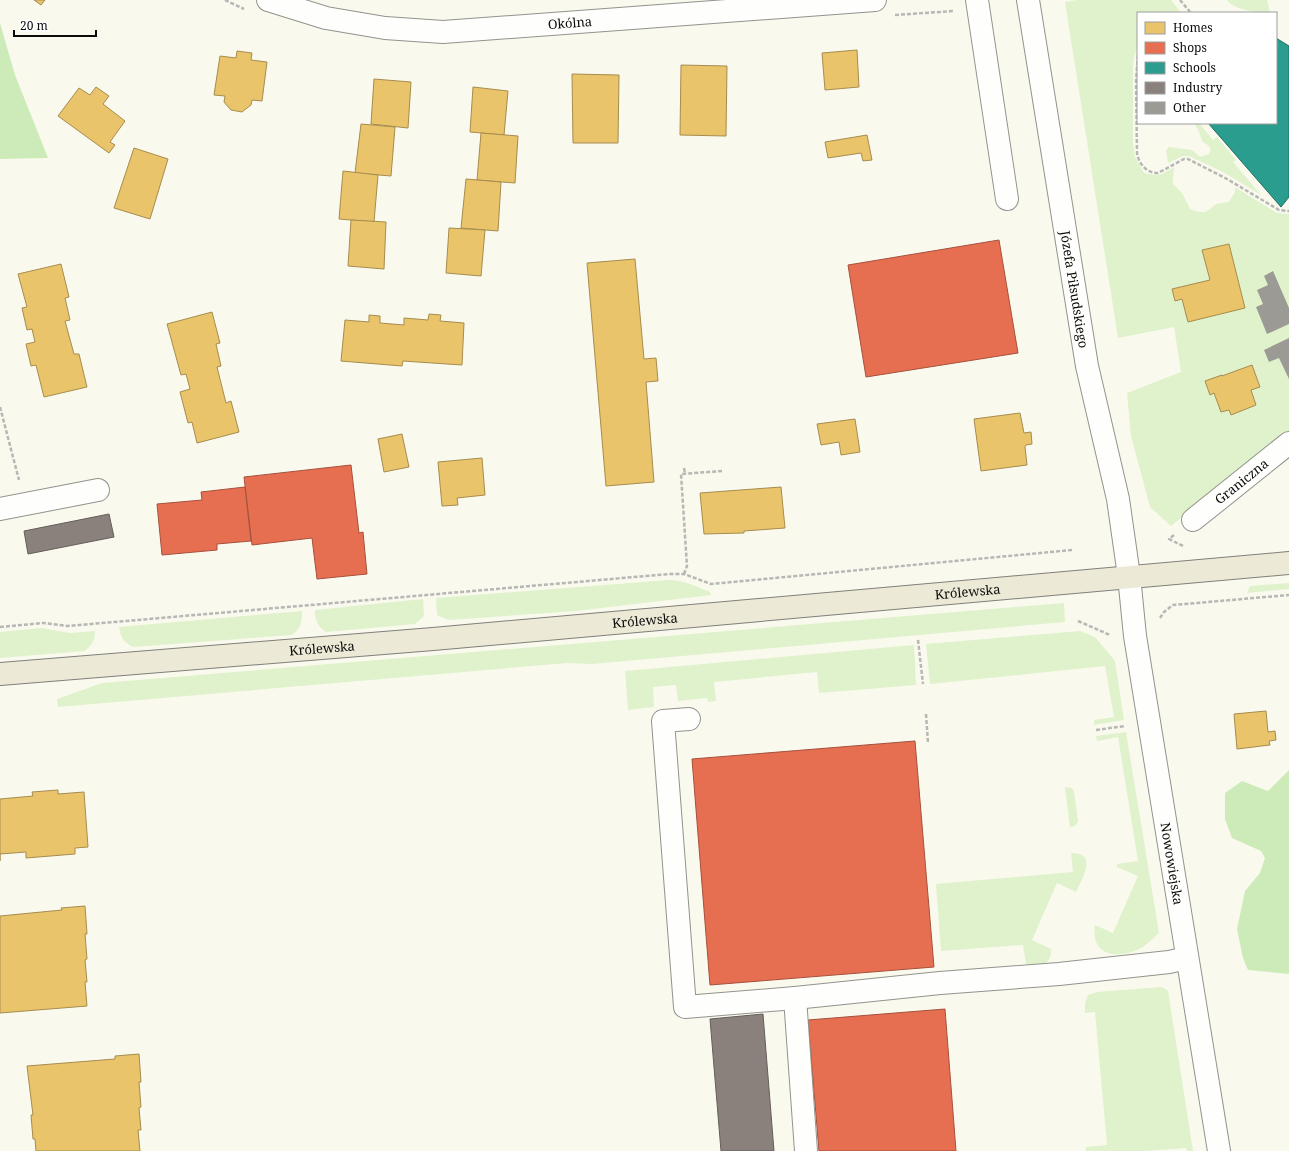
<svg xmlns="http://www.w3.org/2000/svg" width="1289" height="1151" viewBox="0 0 1289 1151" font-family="'Noto Serif',serif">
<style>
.green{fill:#dff2cb}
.forest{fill:#cdebb9}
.homes{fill:#e9c46a;stroke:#a68c4e}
.shops{fill:#e76f51;stroke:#a5513c}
.schools{fill:#2a9d8f;stroke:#217167}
.industry{fill:#8a817c;stroke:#645e5a}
.building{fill:#9c9a94}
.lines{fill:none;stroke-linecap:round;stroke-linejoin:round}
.minor-casing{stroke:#93928d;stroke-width:24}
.major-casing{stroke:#807f7a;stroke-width:24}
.path{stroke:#b7b7b5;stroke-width:2.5;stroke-dasharray:4 2;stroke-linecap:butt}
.minor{stroke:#fefefc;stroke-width:22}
.major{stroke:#ece9d6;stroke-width:22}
.labels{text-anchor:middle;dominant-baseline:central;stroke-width:4;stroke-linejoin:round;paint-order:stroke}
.street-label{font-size:13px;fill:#0b0b0b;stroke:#fff}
</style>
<rect width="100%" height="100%" fill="#faf9ee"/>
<!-- green -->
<g class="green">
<polygon points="1077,0 1171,0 1181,13 1138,13 1138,46 1134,57 1133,68 1133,143 1135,157 1144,173 1148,174 1157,175 1162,174 1174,167 1173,179 1173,184 1182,193 1190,209 1199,212 1205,212 1209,210 1216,204 1229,202 1235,192 1235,187 1277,213 1289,214 1289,431 1171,526 1150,507 1131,436 1127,393 1181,372 1174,327 1118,338 1065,2"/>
<path d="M 1227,0 L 1267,0 L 1270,13 C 1260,13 1233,10 1227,0 Z"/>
<polygon points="1194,123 1199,123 1213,140 1217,137 1236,160 1233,162 1261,195 1223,172 1189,156 1183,156 1168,163 1166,150 1169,147 1192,150 1200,157 1209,154 1211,149 1209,146 1202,141 1198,129"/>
<path d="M 669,580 C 685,580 696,587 710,592 L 711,595 L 576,611 L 448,620 L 437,615 L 436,598 Z"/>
<polygon points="1289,583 1289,589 1247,593 1250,586"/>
<path d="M 423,599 L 424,616 L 415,624 L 326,632 C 317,626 315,620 315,610 Z"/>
<polygon points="1064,603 1065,622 592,664 567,663 58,707 57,699 102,683"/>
<path d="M 302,611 C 302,622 301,628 292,635 L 133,647 C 123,641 121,639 119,627 Z"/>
<path d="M 41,628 L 70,633 L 95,631 C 95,640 92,645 85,651 L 0,658 L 0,632 Z"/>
<polygon points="1080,631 1095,637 1115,661 1124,720 1094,725 1094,720 1114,717 1105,666 930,684 926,644"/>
<polygon points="914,645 916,685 819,693 817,672 714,682 716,701 708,702 707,698 678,701 676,685 653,687 654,707 628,710 625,671"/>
<path d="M 1126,732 L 1159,933 C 1153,938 1146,946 1139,949 C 1117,960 1090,955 1095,925 L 1113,933 L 1138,876 L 1117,867 L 1117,864 L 1138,861 L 1118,737 L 1097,741 L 1096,736 Z"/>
<path d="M 1065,787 L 1072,788 L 1074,792 L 1078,821 C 1076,826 1074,827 1070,827 Z"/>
<path d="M 1071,853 C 1098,853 1083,877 1076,892 L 1057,883 L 1032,940 L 1051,949 C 1053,964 1037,971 1026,964 L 1023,945 L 941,951 L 936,884 L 1073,872 Z"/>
<polygon points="1162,987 1168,991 1193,1151 1187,1151 1186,1148 1147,1151 1086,1151 1086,1147 1107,1145 1095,1012 1085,1013 1085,1003 1088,995 1097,992"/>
</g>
<!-- forest -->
<g class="forest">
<polygon points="0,23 15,75 48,158 0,159"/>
<polygon points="1289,770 1289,974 1248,970 1243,958 1237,929 1245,891 1260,873 1265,858 1261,851 1232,838 1225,819 1225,793 1242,781 1268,791"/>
</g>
<!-- homes -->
<g class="homes">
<polygon points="34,0 45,0 41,5"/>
<polygon points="857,50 859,87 825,90 822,53"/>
<polygon points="237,51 252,53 251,60 267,62 262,101 252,100 251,105 242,112 231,110 224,102 225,96 214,95 220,56 236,58"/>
<polygon points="681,65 727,66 726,136 680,135"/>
<polygon points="572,74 619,75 618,143 573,143"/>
<polygon points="374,79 411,82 408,128 371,124"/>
<polygon points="96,87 109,96 103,104 125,121 110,142 115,145 109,153 58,116 79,88 90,95"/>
<polygon points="473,87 508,91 504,135 470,132"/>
<polygon points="361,124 395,127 391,176 355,173"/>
<polygon points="481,133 518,136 515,183 477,180"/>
<polygon points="867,135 872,160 863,161 861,153 828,158 825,142"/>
<polygon points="134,148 168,159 150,219 114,208"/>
<polygon points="343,171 378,175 374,222 339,219"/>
<polygon points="466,179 501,182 498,231 461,228"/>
<polygon points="351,220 386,222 384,269 348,266"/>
<polygon points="449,228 485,230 481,276 446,273"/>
<polygon points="1229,244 1245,308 1188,322 1182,299 1175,301 1172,289 1210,280 1202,250"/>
<polygon points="635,259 644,359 656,358 658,381 646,382 654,482 606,486 587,263"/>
<polygon points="61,264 69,297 65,298 70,320 65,321 74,354 79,354 87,387 44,397 36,365 31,366 26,344 35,342 32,329 27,330 22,308 27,307 18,274"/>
<polygon points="212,312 220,343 216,344 221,366 217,367 226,403 231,401 239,432 197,443 192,422 188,423 180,392 190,389 186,374 181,375 167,324"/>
<polygon points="429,314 441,315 440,321 464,323 462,365 403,361 402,366 341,361 345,320 369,322 369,315 380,316 380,323 404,325 404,318 428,320"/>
<polygon points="1252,365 1260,387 1251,390 1256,405 1231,415 1229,410 1221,412 1214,393 1210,395 1205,381 1222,375 1222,376"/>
<polygon points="1020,413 1024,433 1031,432 1032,444 1026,445 1025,447 1027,465 981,471 974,419"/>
<polygon points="855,419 860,452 841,455 839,442 821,445 817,424"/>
<polygon points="402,434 409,467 384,472 378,439"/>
<polygon points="482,458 485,495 457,498 458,505 442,506 438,462"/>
<polygon points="781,487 785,528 744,531 744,533 704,534 700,493"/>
<polygon points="1266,711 1268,732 1275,731 1276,740 1269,741 1270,745 1237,749 1234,714"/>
<polygon points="58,790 58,794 84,792 88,847 75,848 75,854 26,858 26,852 0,854 0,861 0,799 33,796 32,792"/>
<polygon points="85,906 87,934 85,934 87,959 85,960 87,982 85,982 87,1006 0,1013 0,916 62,910 61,908"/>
<polygon points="139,1054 141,1082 139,1082 141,1107 139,1108 141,1130 138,1130 140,1151 36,1151 35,1139 33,1139 31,1115 33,1115 27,1066 115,1059 115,1056"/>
</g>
<!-- shops -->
<g class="shops">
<polygon points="999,240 1018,353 866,377 848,265"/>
<polygon points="351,465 359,533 363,532 367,574 317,579 312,538 252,545 244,477"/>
<polygon points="245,487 251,541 217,544 217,550 162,555 157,504 202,500 201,492"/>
<polygon points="915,741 934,967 710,985 692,759"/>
<polygon points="945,1009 956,1151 819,1151 808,1020"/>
</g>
<!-- schools -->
<polygon class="schools" points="1276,38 1289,46 1289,197 1281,207 1208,123 1276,123"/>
<!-- industry -->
<g class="industry">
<polygon points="109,514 114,537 28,554 24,531"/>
<polygon points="763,1014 774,1151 721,1151 710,1019"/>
</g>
<!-- building -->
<g class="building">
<polygon points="1273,271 1289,308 1289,324 1267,334 1256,307 1263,304 1257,290 1268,285 1264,276"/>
<polygon points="1289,338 1289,379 1279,358 1269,362 1264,350"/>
</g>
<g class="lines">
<!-- minor casing -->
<g class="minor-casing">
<g id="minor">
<path id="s1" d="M 268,0 L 326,18 L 385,28 L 443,32 L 875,0"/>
<polyline points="977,0 1007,199"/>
<path id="s2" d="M 1028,0 L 1087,366 L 1118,499 L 1129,576 L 1135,636 L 1219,1151"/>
<polyline points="0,509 98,490"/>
<path id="s3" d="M 1193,520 L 1289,443"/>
<polyline points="689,719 663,721 685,1007 795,998 940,983 1059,974 1169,962 1187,958"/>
<polyline points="795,998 806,1151"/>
</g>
</g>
<!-- major casing -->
<g class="major-casing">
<g id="major">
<path id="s4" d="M 0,674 L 433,639 L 1289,563"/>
</g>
</g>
<!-- path -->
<g class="path">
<polyline points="225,0 244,9"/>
<polyline points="1180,0 1191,13"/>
<polyline points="895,15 954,11"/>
<path d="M 1138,55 L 1136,80 L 1137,153 C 1139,165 1147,173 1158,173 L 1184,159 L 1188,159 L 1227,179 L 1279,210 L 1289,211"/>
<polyline points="0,407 19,480"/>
<polyline points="684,468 685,474"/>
<polyline points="1174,535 1169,539 1183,546"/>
<polyline points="684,574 687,566 681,474 722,471"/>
<polyline points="1160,618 1164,612 1173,605 1289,595"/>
<polyline points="1078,621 1110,635"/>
<polyline points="0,627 43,623 68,626 669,574 684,574 711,584 1072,550"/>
<polyline points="918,640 923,684"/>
<polyline points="926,714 928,743"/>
<polyline points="1096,730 1125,726"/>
</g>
<!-- minor -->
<use href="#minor" class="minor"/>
<!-- major -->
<use href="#major" class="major"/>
</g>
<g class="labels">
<!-- street labels -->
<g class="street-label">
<text stroke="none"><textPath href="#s1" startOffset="306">Okólna</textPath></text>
<text stroke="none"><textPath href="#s2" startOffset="293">Józefa Piłsudskiego</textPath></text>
<text stroke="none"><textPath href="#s3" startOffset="62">Graniczna</textPath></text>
<text stroke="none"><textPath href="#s4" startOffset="971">Królewska</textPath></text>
<text stroke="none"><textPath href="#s4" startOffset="647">Królewska</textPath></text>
<text stroke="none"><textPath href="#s4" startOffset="323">Królewska</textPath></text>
<text stroke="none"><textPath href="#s2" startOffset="876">Nowowiejska</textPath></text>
</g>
</g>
<!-- legend -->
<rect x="1137" y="12" width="140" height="112" fill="#ffffff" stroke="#9d9d9d"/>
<rect x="1145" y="22" width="20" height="12" fill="#e9c46a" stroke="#9d9d9d"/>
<text x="1173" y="32" font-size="12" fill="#0b0b0b">Homes</text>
<rect x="1145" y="42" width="20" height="12" fill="#e76f51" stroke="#9d9d9d"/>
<text x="1173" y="52" font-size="12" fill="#0b0b0b">Shops</text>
<rect x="1145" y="62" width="20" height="12" fill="#2a9d8f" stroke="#9d9d9d"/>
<text x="1173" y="72" font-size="12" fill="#0b0b0b">Schools</text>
<rect x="1145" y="82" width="20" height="12" fill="#8a817c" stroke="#9d9d9d"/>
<text x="1173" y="92" font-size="12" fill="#0b0b0b">Industry</text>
<rect x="1145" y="102" width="20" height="12" fill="#9c9a94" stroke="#9d9d9d"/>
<text x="1173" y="112" font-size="12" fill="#0b0b0b">Other</text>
<!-- scale -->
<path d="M14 30v6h82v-6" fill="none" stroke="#0b0b0b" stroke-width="2"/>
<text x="20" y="30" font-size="12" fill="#0b0b0b" stroke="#ffffff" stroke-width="3" paint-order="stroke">20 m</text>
</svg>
